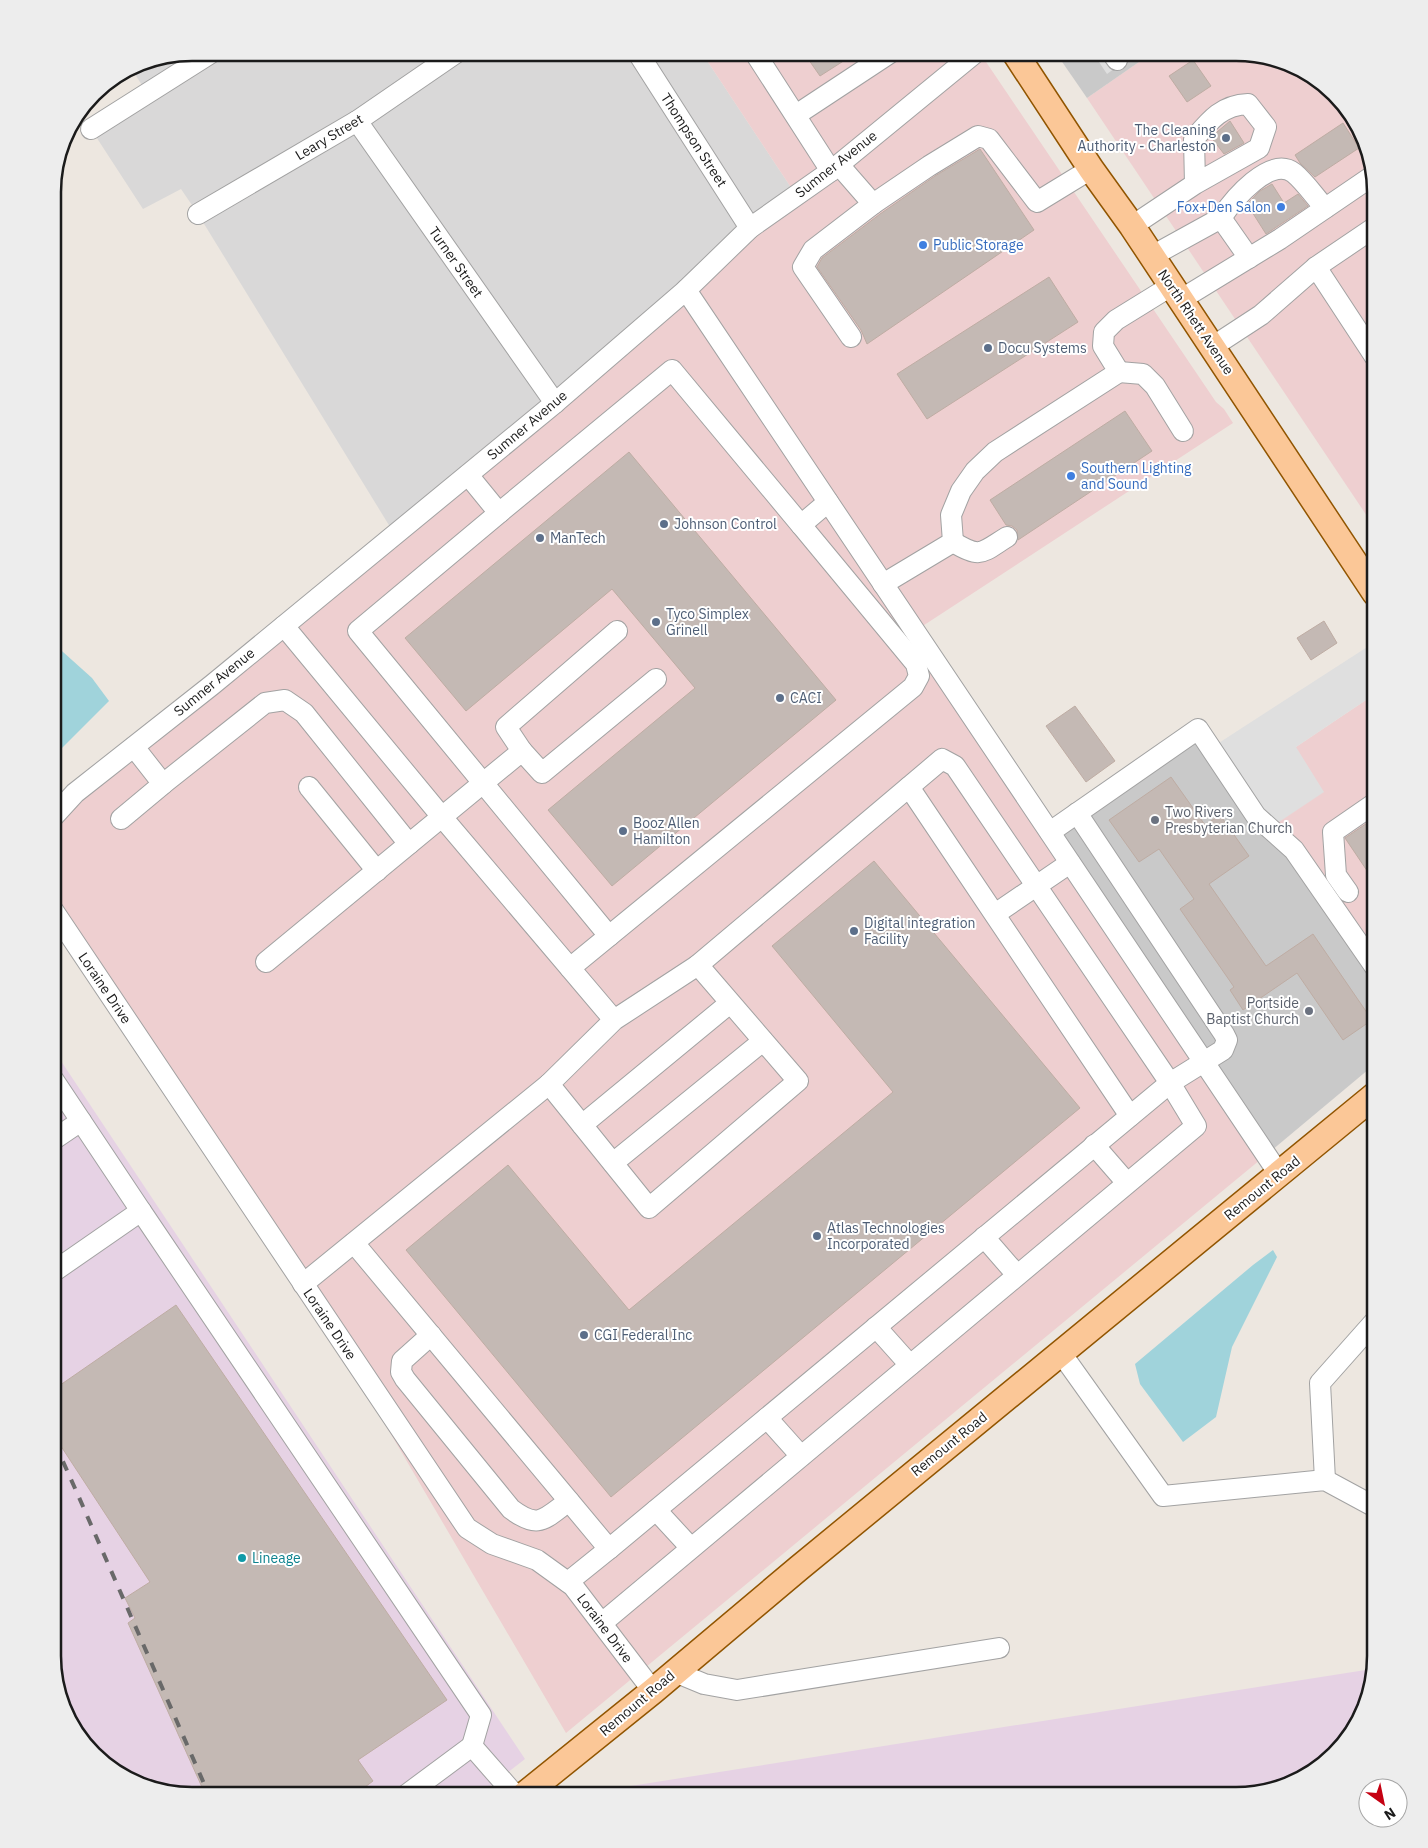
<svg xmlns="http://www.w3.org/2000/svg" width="1428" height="1848" viewBox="0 0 1428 1848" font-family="'IBM Plex Sans',sans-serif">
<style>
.residential{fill:#d9d8d8}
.commercial{fill:#eecfd0}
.industrial{fill:#e6d2e4}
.religious{fill:#c9c9c9}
.parking{fill:#dfdfdf}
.water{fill:#a0d3db}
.building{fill:#c4b9b4;stroke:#beaca3}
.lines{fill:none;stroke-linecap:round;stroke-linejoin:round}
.minor-casing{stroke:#a2a2a2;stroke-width:22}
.major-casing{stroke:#915500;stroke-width:28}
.minor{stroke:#fff;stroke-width:20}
.major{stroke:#fbc797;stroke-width:25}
.rail{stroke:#696969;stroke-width:4;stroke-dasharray:10 10;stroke-linecap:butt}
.service-dot{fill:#5c6f8a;stroke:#fff;stroke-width:2}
.shop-dot{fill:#3f7fe0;stroke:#fff;stroke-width:2}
.worship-dot{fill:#6b7280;stroke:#fff;stroke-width:2}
.culture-dot{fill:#0f9aa8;stroke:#fff;stroke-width:2}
.labels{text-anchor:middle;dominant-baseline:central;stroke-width:4;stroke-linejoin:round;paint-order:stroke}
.service-label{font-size:14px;fill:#4e5e75;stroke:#fff;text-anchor:start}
.street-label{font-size:14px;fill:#1b1b1b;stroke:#fff}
.shop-label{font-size:14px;fill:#366cbe;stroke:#fff;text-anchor:start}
.worship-label{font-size:14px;fill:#5b616d;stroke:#fff;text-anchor:start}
.culture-label{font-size:14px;fill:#0d838f;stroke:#fff;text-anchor:start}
.rim{fill:none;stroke:#1b1b1b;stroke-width:2.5}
</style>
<rect width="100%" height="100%" fill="#ede7e0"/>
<!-- residential -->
<polygon class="residential" points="192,53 702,53 796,195 395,535 198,214 181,189 143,209 91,129 147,93 131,68 139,63"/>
<!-- commercial -->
<g class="commercial">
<polygon points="702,53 980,53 1216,402 1224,409 1233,423 915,631 1266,1155 566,1733 303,1284 53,910 53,817 796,195"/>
<polygon points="1152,53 1245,53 1306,71 1352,115 1375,192 1375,528 1087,98"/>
<polygon points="1375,694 1375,967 1270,828 1296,747"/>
</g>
<!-- industrial -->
<g class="industrial">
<polygon points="53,1049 525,1759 479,1795 192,1795 122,1777 76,1733 53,1656"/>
<polygon points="1372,1669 1357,1726 1313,1772 1236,1795 602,1795 599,1791"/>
</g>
<!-- religious -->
<g class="religious">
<polygon points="1056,53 1152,53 1087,98"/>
<polygon points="1198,729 1375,967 1375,1064 1266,1155 1050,832"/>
</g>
<!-- parking -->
<g class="parking">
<polygon points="1093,53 1136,53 1107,74"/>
<polygon points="1375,642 1375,694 1296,747 1324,792 1270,828 1211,748"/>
</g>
<!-- water -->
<g class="water">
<polygon points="53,643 92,678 109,701 53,757"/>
<polygon points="1273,1250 1277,1257 1232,1347 1216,1417 1183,1442 1140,1384 1135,1364 1253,1265"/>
</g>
<!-- building -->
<g class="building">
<polygon points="804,53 856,53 820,76"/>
<polygon points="1193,60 1211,86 1187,102 1169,76"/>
<polygon points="1230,121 1244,143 1224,154 1211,137"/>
<polygon points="1343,123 1359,148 1315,177 1300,163 1295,155"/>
<polygon points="980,149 1034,230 867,344 861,330 817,267 822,258 880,214 935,176"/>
<polygon points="1272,184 1284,203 1298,194 1308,206 1266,234 1247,204 1260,191"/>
<polygon points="1049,277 1078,322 927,419 897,374"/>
<polygon points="1125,411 1152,451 1018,540 1017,530 1012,526 1006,525 990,500"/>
<polygon points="629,452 836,700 612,886 548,810 695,688 612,589 466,711 405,638"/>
<polygon points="1324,621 1337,643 1311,660 1297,638"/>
<polygon points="1075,706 1115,761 1086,782 1046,726"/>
<polygon points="1171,777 1205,825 1220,815 1249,856 1209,884 1266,966 1313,934 1372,1020 1343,1040 1297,973 1243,1010 1230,990 1234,987 1180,909 1194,899 1159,849 1139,862 1109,820"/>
<polygon points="1376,817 1376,884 1345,838"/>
<polygon points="874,861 1080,1108 611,1497 406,1250 508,1165 629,1310 893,1092 772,946"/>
<polygon points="176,1305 447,1700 358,1760 373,1781 353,1796 206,1796 128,1623 135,1618 125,1598 150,1582 53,1434 53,1390"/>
</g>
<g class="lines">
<!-- minor casing -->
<g class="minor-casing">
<g id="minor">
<polyline points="638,53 750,228"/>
<polyline points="755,53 831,171"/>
<polyline points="1112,53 1117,60"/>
<polyline points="796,115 890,53"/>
<polyline points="357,121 555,403"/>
<polyline points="91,129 211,53"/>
<polyline points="839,165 873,204 929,166 978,136 989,139 1037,202 1091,169"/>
<polyline points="198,214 357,121 456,53"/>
<path d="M 1221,218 C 1233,200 1270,155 1294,173 C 1305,182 1315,197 1325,208"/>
<path d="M 1132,226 L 1195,184 L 1259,148 L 1266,127 L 1248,104 C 1222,105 1210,120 1194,139 L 1195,184"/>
<polyline points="1152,256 1221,218 1249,258"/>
<polyline points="1316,267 1375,357"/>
<polyline points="686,290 1279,1174"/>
<polyline points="1180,300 1280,239 1371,177"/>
<polyline points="851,337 803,267 813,250 873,204"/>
<polyline points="1212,347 1261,315 1316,267 1375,227"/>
<polyline points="1119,372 1143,374 1155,386 1183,431"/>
<polyline points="468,475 499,513 672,370 801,525 828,502"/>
<polyline points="499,513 358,631 609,936"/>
<path d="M 953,542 C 981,559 981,553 1007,537"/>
<polyline points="1363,574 1375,565"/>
<polyline points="883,584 953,542 951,515 961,491 975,471 995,452 1119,372 1103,346 1104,332 1116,320 1171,286"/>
<polyline points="284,626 442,817 614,1020 549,1084 649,1208 798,1081 698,965 614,1020"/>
<polyline points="522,751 506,727 617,631"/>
<polyline points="163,784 265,703 285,700 304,713 409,844 522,751 542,773 656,679"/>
<polyline points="309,787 377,871"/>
<polyline points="909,787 1130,1116"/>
<polyline points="53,817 75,793 212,685 555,403 686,290 750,228 831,171 975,53"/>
<polyline points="121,819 163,784 134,747"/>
<polyline points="1050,832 1198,729 1256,816 1294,850 1375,967"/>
<polyline points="1348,892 1336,875 1333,832 1375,803"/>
<polyline points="53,910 467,1528 492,1544 537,1560 573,1586 653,1691"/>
<polyline points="995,914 1070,863"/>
<polyline points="266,962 409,844"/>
<polyline points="570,968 913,687 919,676 916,664 801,525"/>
<polyline points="53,1079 141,1211"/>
<polyline points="582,1125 730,1003"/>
<polyline points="53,1140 81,1121"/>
<polyline points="1094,1145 1127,1183"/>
<polyline points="613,1163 763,1041"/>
<polyline points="984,1237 1017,1275"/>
<polyline points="354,1243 609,1549 568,1582"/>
<polyline points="53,1272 141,1211 481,1715 472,1746"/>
<polyline points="303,1284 549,1084"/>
<polyline points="876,1327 910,1365"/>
<path d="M 431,1335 L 402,1361 L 401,1372 L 405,1379 L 511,1509 C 539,1530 544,1519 569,1501"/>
<polyline points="1061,1353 1163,1496 1325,1480 1375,1507"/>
<polyline points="767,1418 801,1456"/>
<polyline points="1325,1480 1320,1383 1375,1321"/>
<polyline points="656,1510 691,1548"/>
<polyline points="609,1549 1170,1083 1223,1050 1227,1040 1224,1034 1077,813"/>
<polyline points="602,1623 1196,1126 1170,1083 955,766 942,759 698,965"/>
<polyline points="675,1672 704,1684 737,1690 999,1648"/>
<polyline points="406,1795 472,1746 515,1795"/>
</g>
</g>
<!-- major casing -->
<g class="major-casing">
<g id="major">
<polyline points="1015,53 1091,169 1132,226 1375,593"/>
<polyline points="524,1795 653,1691 799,1568 1375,1095"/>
</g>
</g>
<!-- minor -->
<use href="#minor" class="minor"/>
<!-- major -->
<use href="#major" class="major"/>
<!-- rail -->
<polyline class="rail" points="53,1444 61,1457 78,1495 209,1795"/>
</g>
<!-- markers -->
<g class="service-dot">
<circle cx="1226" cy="138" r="5"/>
<circle cx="988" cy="348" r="5"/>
<circle cx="664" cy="524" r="5"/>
<circle cx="540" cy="538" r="5"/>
<circle cx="656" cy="622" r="5"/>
<circle cx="780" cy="698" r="5"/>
<circle cx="623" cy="831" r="5"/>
<circle cx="854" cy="931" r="5"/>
<circle cx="817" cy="1236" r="5"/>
<circle cx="584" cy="1335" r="5"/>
</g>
<g class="shop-dot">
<circle cx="1281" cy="207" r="5"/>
<circle cx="923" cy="245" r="5"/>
<circle cx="1071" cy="476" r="5"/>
</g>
<g class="worship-dot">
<circle cx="1155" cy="820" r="5"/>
<circle cx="1309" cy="1011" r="5"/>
</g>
<circle class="culture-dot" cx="242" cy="1558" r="5"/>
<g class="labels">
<!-- service labels -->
<g class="service-label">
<text x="1216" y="130" text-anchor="end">The Cleaning<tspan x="1216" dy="16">Authority - Charleston</tspan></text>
<text x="998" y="348">Docu Systems</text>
<text x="674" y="524">Johnson Control</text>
<text x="550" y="538">ManTech</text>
<text x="666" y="614">Tyco Simplex<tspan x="666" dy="16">Grinell</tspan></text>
<text x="790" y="698">CACI</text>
<text x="633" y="823">Booz Allen<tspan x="633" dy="16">Hamilton</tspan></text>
<text x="864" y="923">Digital integration<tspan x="864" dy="16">Facility</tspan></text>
<text x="827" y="1228">Atlas Technologies<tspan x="827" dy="16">Incorporated</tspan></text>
<text x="594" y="1335">CGI Federal Inc</text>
</g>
<!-- street labels -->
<g class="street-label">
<text transform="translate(329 137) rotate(-31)">Leary Street</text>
<text transform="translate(694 140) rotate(57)">Thompson Street</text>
<text transform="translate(836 164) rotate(-38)">Sumner Avenue</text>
<text transform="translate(456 262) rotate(55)">Turner Street</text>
<text transform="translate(1196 322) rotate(56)">North Rhett Avenue</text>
<text transform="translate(527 425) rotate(-40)">Sumner Avenue</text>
<text transform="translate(214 682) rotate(-39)">Sumner Avenue</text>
<text transform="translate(105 988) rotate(56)">Loraine Drive</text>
<text transform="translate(1262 1188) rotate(-39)">Remount Road</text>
<text transform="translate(330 1324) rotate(56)">Loraine Drive</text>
<text transform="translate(949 1444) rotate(-39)">Remount Road</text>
<text transform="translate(605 1628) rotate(53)">Loraine Drive</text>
<text transform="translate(637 1703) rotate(-40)">Remount Road</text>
</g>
<!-- shop labels -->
<g class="shop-label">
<text x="1271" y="207" text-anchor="end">Fox+Den Salon</text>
<text x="933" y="245">Public Storage</text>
<text x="1081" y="468">Southern Lighting<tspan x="1081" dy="16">and Sound</tspan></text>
</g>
<!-- worship labels -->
<g class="worship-label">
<text x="1165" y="812">Two Rivers<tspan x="1165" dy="16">Presbyterian Church</tspan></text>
<text x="1299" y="1003" text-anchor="end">Portside<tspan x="1299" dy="16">Baptist Church</tspan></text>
</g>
<!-- culture labels -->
<g class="culture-label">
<text x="252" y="1558">Lineage</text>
</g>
</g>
<!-- crop -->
<path d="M0 0H1428V1848H0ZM192 61H1236A131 131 0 0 1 1367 192V1656A131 131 0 0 1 1236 1787H192A131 131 0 0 1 61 1656V192A131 131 0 0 1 192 61Z" fill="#ededed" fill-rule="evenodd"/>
<path class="rim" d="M192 61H1236A131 131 0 0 1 1367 192V1656A131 131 0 0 1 1236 1787H192A131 131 0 0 1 61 1656V192A131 131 0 0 1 192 61Z"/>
<!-- north arrow -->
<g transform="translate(1383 1803) rotate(147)"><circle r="24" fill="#ffffff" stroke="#a4a4a4"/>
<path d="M0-4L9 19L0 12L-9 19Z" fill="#c50112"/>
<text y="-8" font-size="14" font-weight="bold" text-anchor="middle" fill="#1b1b1b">N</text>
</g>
</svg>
